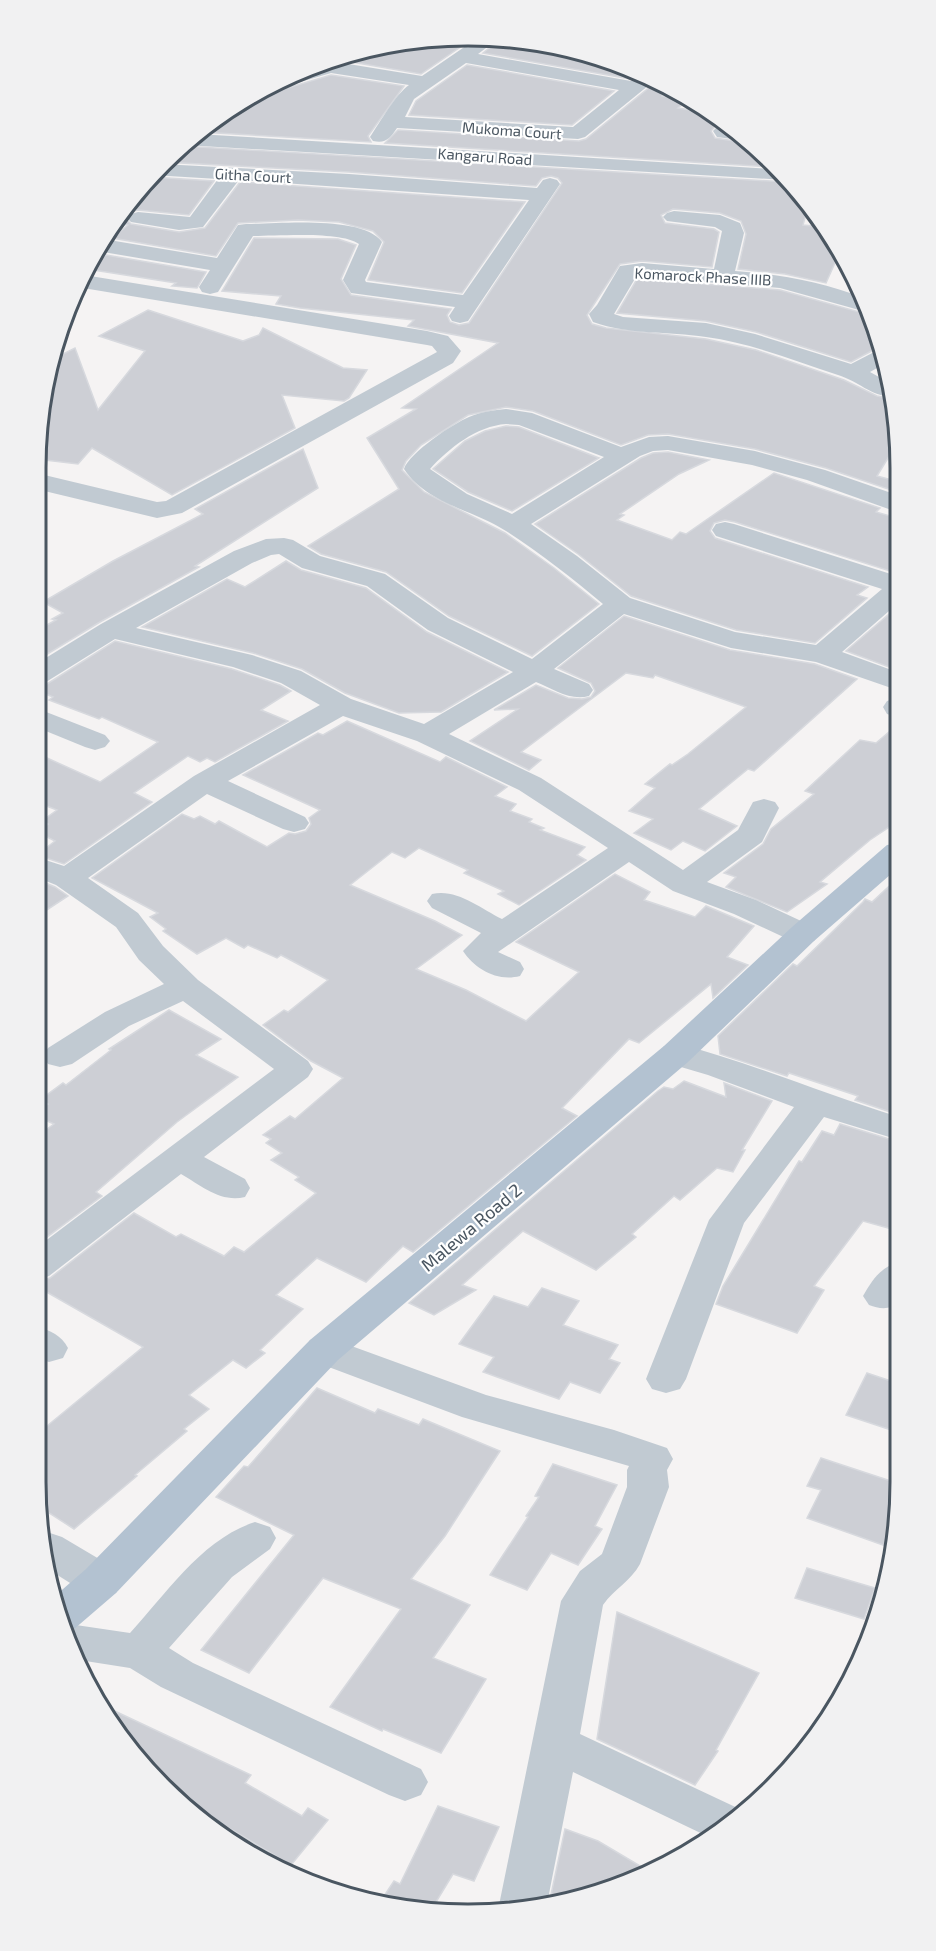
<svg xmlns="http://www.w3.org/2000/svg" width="936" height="1951" viewBox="0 0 936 1951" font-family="'Exo 2',sans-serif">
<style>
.building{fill:#cdcfd5;stroke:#d7d9de;stroke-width:1.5}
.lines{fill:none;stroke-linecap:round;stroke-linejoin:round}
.minor{fill:#c1cad2;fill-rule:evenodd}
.major{fill:#b3c2d1;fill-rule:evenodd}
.labels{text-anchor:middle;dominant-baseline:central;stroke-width:4.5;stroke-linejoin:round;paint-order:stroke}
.far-street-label{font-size:15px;fill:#4a5661;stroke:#fff}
.street-label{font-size:18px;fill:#4a5661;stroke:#fff}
.rim{fill:none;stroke:#4a5661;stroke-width:3}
</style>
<rect width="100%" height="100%" fill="#f5f3f3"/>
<!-- building -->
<g class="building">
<polygon points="468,36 475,37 421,74 334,59 384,44"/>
<polygon points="500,39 553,44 638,72 630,79 483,53"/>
<polygon points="467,65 614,91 572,125 409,115 416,101"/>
<polygon points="331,75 404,86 368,136 371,142 200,132 228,109 267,88 277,91"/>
<polygon points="656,82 664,87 662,96 687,101 678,108 708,113 705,115 721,120 711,131 715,138 748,143 772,167 385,143 398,130 579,141 586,139"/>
<polygon points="182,146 787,182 809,203 803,225 824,227 839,254 826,283 785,274 738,269 746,234 741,221 720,213 673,209 661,215 665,223 714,229 719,232 712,267 642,261 620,264 587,315 592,324 606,328 706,339 756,350 844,380 877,396 893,399 896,411 896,445 877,476 896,481 897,492 826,468 755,449 668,434 648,435 621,445 533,411 506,407 468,415 421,445 406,461 402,470 424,492 505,533 554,568 599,604 532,656 449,616 386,572 321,554 308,546 399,489 367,438 416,409 402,408 498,343 408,326 414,320 300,308 276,304 281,296 222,291 254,238 338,239 356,245 341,279 351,295 451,309 447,315 450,322 459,325 469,323 562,183 558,178 551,176 542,178 536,186 349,172 163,162"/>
<polygon points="151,177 214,181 189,215 138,210 129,212 125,218 131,224 179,232 205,228 240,182 525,202 462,293 368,280 384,242 373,231 339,222 298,220 238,223 216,256 112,238 128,225 113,223"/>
<polygon points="106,255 206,272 197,288 172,286 176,283 87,269"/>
<polygon points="637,279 780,290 870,315 879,347 851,362 756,332 706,321 617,313"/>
<polygon points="148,310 243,341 259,335 263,328 343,368 367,370 349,398 344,401 282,395 295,428 172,495 92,448 78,464 37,459 44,383 51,360 75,348 98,410 145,351 99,336"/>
<polygon points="506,426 519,427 599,458 512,511 468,492 433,469 465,441 485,431"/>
<polygon points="303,449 318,488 195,566 199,567 100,622 36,661 36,631 56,620 52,619 63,613 43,602 113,561 203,514 195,509"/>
<polygon points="668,452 709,460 679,474 620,514 624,515 617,520 672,540 680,532 686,534 774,473 880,508 876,512 897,518 897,567 890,571 735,522 725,520 714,523 710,531 715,538 868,587 857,595 867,598 815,643 736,630 631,596 578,554 535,524 641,458 653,453"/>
<polygon points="286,561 301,570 366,588 427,632 508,672 441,712 399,713 345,693 302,669 253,653 142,627 227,579 245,587"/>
<polygon points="895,609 897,609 897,670 846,651"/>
<polygon points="624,616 730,650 815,664 857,679 754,771 748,769 699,809 737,826 705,851 683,841 671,850 634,833 653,819 629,811 655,788 645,784 670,764 672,765 688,754 746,707 655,675 653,678 626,673 521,752 541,760 529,770 470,741 518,709 494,710 536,685 568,698 582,699 591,697 595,691 591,683 558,668"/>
<polygon points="115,641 232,669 280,685 291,691 261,710 288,721 215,762 207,758 200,762 188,756 134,793 152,802 64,864 37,855 55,841 37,832 48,824 42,821 57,810 36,802 36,753 100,782 158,742 102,717 99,719 49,700 53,697 36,690 36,686 47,684"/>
<polygon points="347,721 440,762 446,757 507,787 495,796 516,804 510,811 532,819 529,822 544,828 540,830 585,847 577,855 586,860 519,905 498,894 504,891 464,873 468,870 419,848 405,858 392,852 350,885 435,921 462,935 416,969 466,990 526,1021 579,972 516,942 615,874 650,892 644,900 695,917 706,906 754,926 727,957 748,965 713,998 711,984 639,1043 629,1039 562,1108 577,1116 413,1252 403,1246 366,1282 317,1258 276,1295 303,1309 260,1350 265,1353 246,1368 233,1360 189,1395 209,1409 184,1429 187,1431 135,1475 137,1476 74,1529 40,1507 36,1483 36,1435 143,1347 36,1286 36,1282 50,1278 134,1213 176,1237 181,1234 224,1256 234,1247 244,1252 316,1193 295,1180 299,1177 271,1160 282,1153 266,1143 271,1139 263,1135 290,1116 295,1119 343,1078 311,1061 263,1025 284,1010 288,1012 328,980 281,955 277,958 248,945 244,948 226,938 197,954 163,931 166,929 150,917 158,913 92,878 182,814 194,819 200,816 215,824 219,821 267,847 289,833 295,834 306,831 311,824 309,818 320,810 243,775 318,733 323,735"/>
<polygon points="897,725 898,821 870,840 820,882 827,884 787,912 726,887 736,877 724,873 763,844 771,829 814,794 805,791 860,740 876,743"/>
<polygon points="898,878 899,1115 855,1100 858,1096 789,1073 787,1076 720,1054 718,1036 793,964 797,966 863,902 865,899 872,902"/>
<polygon points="36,879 55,887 68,896 36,917"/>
<polygon points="169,1010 221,1039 196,1055 238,1077 177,1122 96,1192 102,1196 47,1237 36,1231 36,1137 54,1124 36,1116 36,1112 48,1104 40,1100 63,1083 66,1085 111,1050 109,1049"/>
<polygon points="684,1081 726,1097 724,1083 772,1101 742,1150 745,1150 733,1172 717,1168 680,1200 674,1196 632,1234 636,1237 596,1270 523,1231 462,1285 476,1290 434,1315 409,1303 658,1091 664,1087 673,1089"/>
<polygon points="840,1124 899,1142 899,1231 863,1221 814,1286 824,1290 797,1333 716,1304 723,1286 799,1161 802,1162 822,1131 834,1135"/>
<polygon points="542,1288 579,1301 563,1325 618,1345 609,1359 620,1363 600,1393 570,1382 559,1399 483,1372 494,1357 459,1344 494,1296 528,1307"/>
<polygon points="867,1373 900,1384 900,1433 846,1415"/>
<polygon points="317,1388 375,1413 378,1409 419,1425 423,1419 500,1451 445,1536 411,1579 470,1605 433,1658 486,1679 441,1753 383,1729 382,1731 330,1707 401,1609 323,1578 249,1673 201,1650 294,1535 216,1497 244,1466 248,1467"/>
<polygon points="821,1458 900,1484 894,1549 807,1518 821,1490 807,1486"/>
<polygon points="553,1464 617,1485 595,1526 602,1529 578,1565 551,1553 527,1590 490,1575 528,1517 526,1516 539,1497 535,1496"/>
<polygon points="807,1568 875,1588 864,1619 795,1598"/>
<polygon points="617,1612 759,1673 716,1750 718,1751 695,1785 597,1739"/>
<polygon points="104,1706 251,1775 245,1783 302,1816 308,1808 328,1820 291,1865 217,1821 215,1823 183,1808 125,1746"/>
<polygon points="438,1806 499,1827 474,1881 453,1874 436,1902 449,1909 378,1905 394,1881 400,1884"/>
<polygon points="565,1829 598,1841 652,1873 549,1904"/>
</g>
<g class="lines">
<!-- minor -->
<g class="minor">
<path d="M 479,37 L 498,39 L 478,54 L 631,81 L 640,73 L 654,81 L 585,137 L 578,139 L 397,128 C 390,138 386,144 373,141 L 370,137 C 381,121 395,95 409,85 L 331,73 L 276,89 L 269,87 L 302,69 L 330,61 L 422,76 ZM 466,63 L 619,90 L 573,127 L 405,117 L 414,99 Z"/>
<polygon points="723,121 747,141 717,137 713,131"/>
<polygon points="197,134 774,169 786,180 184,145"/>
<path d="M 161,164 L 349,174 L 537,188 L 543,180 L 550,178 L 557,180 L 560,184 L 468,321 L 460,323 L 452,321 L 449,316 L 455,307 L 351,293 L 343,280 L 359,244 C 341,231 277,236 253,236 L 218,292 L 210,294 L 202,292 L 199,287 L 210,270 L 97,251 L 103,239 L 217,258 L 238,225 L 246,224 C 277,224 363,215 382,242 L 365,280 L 366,282 L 463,295 L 529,200 L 239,180 L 203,227 L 179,230 L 131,222 L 127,218 L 131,214 L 138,212 L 190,217 L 218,179 L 152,175 Z"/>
<path d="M 674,211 L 720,215 L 740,223 L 744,233 L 735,271 C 779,274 823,282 864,298 L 870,313 L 780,288 L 642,277 L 636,277 L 614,314 L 623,317 L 706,323 L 755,334 L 851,364 L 880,349 L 884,364 L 870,372 L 888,382 L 892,397 C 871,396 858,381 838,375 C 795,361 751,343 706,337 C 667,331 630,335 593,322 L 589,314 L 597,305 L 620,266 L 642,263 L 714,269 L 722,231 L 715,227 L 667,221 L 663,217 L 667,213 Z"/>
<polygon points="84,275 427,331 448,336 461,351 453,363 182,513 157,518 36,489 36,473 157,502 166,501 437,352 432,346 427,345 77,287"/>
<path d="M 506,409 L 532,413 L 621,447 L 649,437 L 668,436 L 755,451 L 825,470 L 897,495 L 897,512 L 807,480 L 752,465 L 668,450 L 653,451 L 640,456 L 531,524 L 577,556 L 630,598 L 735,632 L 816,645 L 882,589 L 716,536 L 712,530 L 716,524 L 725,522 L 734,524 L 897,576 L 897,604 L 842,652 L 897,672 L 897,690 L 816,662 L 731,648 L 624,614 L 554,669 L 589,684 L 593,690 L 589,696 C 570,701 553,689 536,682 L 449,734 L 541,778 L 683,870 L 738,830 L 753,802 L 764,799 L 775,802 L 779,808 L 762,842 L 707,882 L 756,900 L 814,927 L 819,934 L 814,941 L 803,944 L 792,941 L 734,914 L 673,891 L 629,862 L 498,952 L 520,962 L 524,969 L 520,976 C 497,982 475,969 463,951 L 481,933 L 432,908 L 427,901 L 432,894 C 456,888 480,908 502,919 L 608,848 L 519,790 L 417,741 L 343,716 L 228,781 L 305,817 L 309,823 L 305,829 L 294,832 L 283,829 L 207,794 L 88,878 L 138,913 L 163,946 L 198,980 L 308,1061 L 313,1069 L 308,1077 L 204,1157 L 245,1179 L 250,1188 L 245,1197 C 221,1203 202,1186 181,1174 L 49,1276 L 36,1280 L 36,1248 L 274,1069 L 183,1001 L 129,1026 L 72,1064 L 60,1067 L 48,1064 L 43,1056 L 48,1048 L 105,1012 L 164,984 L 139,960 L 116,927 L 56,885 L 36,877 L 36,857 L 64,866 L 194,776 L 320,705 L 281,683 L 233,667 L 115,639 L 46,682 L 36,684 L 36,664 L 101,624 L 234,551 L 266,539 L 284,538 L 293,540 L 320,556 L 385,574 L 448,618 L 532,659 L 603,604 C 572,578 540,553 506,531 C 474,510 427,504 404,469 C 409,453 454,423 469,417 C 481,412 494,410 506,409 ZM 506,424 L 519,425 L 604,457 L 512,514 L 467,494 L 430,469 C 449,448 477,426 506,424 ZM 279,554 L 302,568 L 367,586 L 428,630 L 513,672 L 424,724 L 351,699 L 301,671 L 252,655 L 136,628 L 252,563 L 271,555 Z"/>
<polygon points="897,698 897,717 887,714 883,707 887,701"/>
<polygon points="36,708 105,735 110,741 105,747 95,750 85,747 36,727"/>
<path d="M 676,1043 C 752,1063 824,1094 899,1117 L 899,1140 L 824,1117 L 744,1223 L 686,1379 L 680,1389 L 666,1393 L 652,1389 L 646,1379 L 709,1220 L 794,1107 L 708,1075 L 664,1062 L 659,1054 L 664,1046 Z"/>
<path d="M 899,1262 L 899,1300 C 891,1311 880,1309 869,1305 L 863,1296 C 872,1280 881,1267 899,1262 Z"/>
<path d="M 36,1326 C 51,1331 61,1335 68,1348 L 63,1358 L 49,1362 L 36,1358 Z"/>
<path d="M 324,1336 L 486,1395 L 614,1430 L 667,1448 L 673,1459 L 667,1470 L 669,1487 L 640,1564 C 631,1581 614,1589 603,1605 L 580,1734 L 746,1812 L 731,1826 L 711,1838 L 573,1772 L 547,1904 L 525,1911 L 498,1910 L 561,1601 L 580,1571 L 602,1554 L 627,1487 L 627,1470 L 629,1466 L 462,1417 L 310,1360 L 305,1350 L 310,1340 Z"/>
<path d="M 255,1522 L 270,1527 L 276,1538 L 270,1549 L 232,1577 L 169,1648 L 193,1663 L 421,1769 L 428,1782 L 421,1795 L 405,1801 L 389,1795 L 161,1687 L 130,1668 L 79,1660 L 61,1626 L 69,1624 L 130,1633 C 166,1594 202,1539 255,1522 Z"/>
<polygon points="47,1532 62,1537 116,1569 122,1581 116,1593 101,1597 86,1593 51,1571 44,1533"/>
</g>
<!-- major -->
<polygon class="major" points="898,843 898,868 814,941 688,1062 338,1360 116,1593 73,1630 65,1633 59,1622 55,1596 86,1569 310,1340 664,1046 792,927 887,845"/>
</g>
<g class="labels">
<!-- far-street labels -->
<g class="far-street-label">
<text transform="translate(512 130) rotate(4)">Mukoma Court</text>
<text transform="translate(485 156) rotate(4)">Kangaru Road</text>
<text transform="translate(253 175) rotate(3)">Githa Court</text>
<text transform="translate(703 276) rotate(3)">Komarock Phase IIIB</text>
</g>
<!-- street labels -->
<g class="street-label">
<text transform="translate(471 1227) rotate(-40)">Malewa Road 2</text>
</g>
</g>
<!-- crop -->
<path d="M0 0H936V1951H0ZM468 46H468A422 422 0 0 1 890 468V1482A422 422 0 0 1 468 1904H468A422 422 0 0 1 46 1482V468A422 422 0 0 1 468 46Z" fill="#f1f1f2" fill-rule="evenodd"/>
<path class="rim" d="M468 46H468A422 422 0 0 1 890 468V1482A422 422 0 0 1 468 1904H468A422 422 0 0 1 46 1482V468A422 422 0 0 1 468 46Z"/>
</svg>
